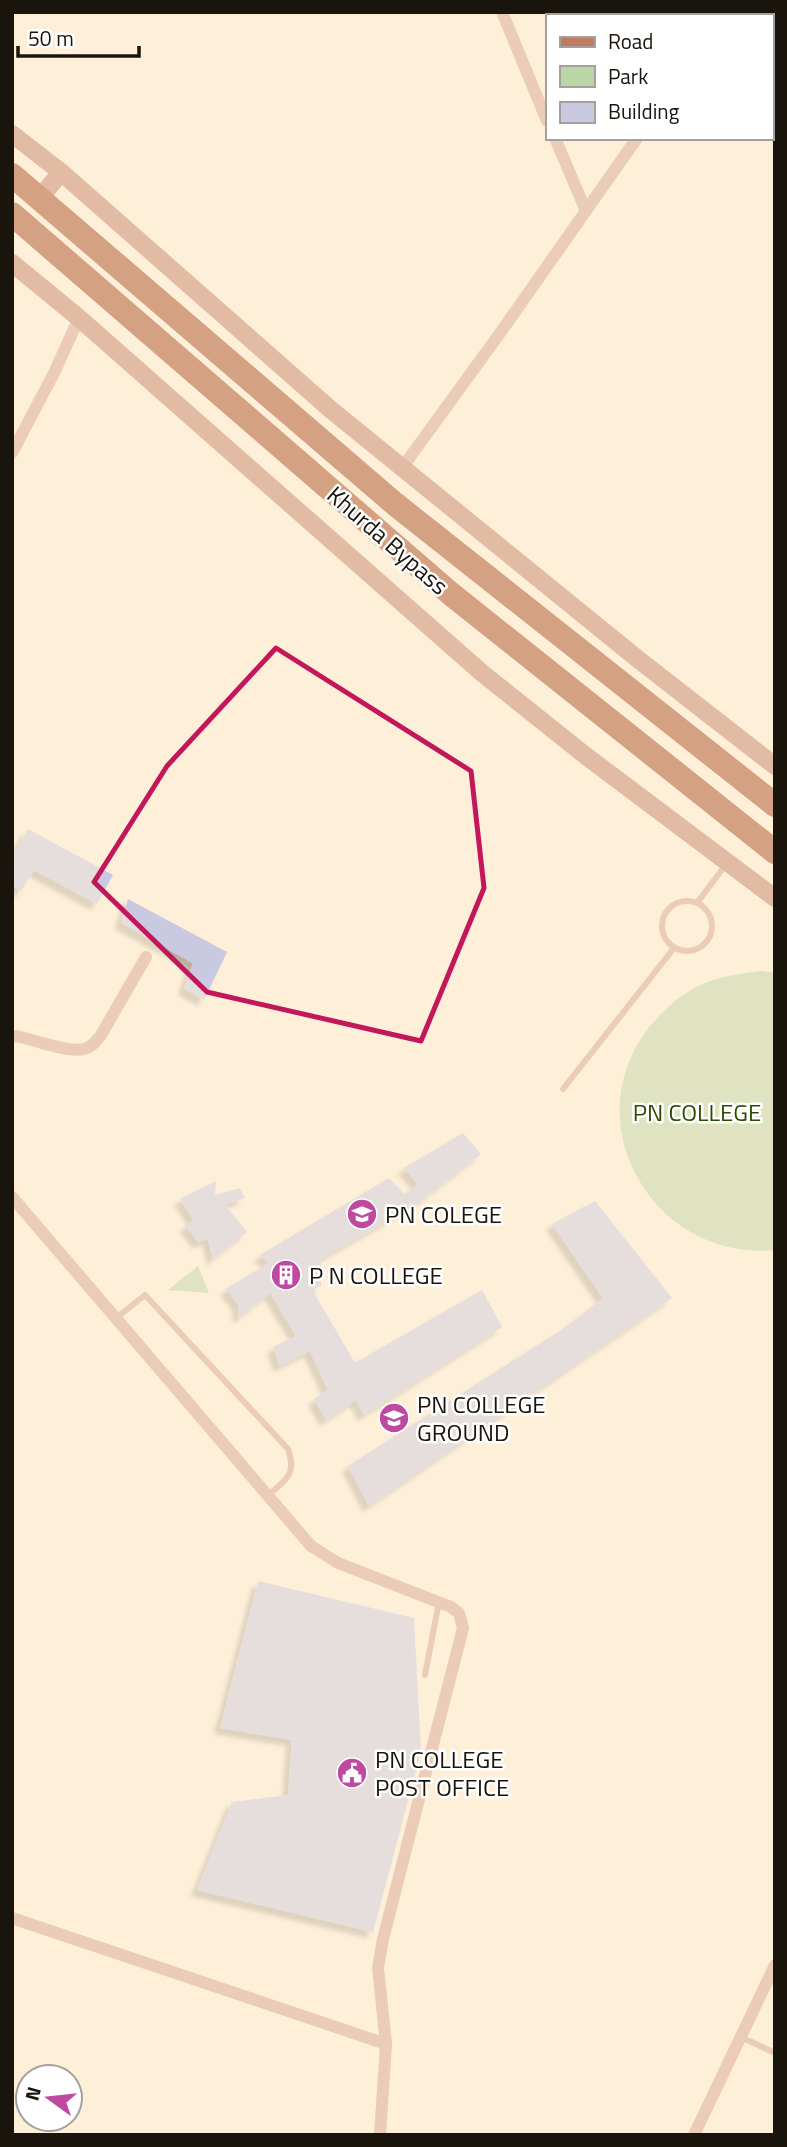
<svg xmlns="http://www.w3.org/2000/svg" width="787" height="2147" viewBox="0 0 787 2147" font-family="'Titillium Web',sans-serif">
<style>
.green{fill:#bbd6a6}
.building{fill:#cac9e2;filter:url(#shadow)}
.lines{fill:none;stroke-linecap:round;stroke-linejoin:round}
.lane{stroke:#d2a391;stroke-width:6}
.street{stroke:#d2a391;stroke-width:12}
.secondary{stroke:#bf7c62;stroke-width:18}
.highway{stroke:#a2431a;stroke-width:24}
.marked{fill:none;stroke:#c2185b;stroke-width:5;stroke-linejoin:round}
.labels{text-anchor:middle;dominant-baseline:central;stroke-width:5;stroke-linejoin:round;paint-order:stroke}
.street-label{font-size:24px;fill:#19140c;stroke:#fff}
.park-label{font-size:24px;fill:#2c4d00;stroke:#fff}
.poi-label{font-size:24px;fill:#19140c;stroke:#fff;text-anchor:start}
</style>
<defs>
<filter id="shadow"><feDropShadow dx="-6" dy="6" stdDeviation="2" flood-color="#0004"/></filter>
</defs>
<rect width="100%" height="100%" fill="#feefd8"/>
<!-- green -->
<g class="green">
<path d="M 762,971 L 775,973 L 775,1250 C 653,1262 572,1121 651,1025 C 667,1006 687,989 710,981 C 728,975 744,973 762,971 Z"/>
<polygon points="198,1266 209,1293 168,1290"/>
</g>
<!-- building -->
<g class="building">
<polygon points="28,829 113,875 97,904 34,870 21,891 12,885 12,858"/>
<polygon points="128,899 227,952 204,1000 184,989 193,963 121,923"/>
<polygon points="463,1133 481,1154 415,1205 321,1259 321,1286 312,1289 355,1363 482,1290 502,1327 364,1415 356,1400 326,1420 314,1399 328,1390 310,1351 280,1366 273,1347 296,1336 270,1293 239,1318 238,1304 226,1289 269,1263 260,1255 389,1178 405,1194 418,1184 404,1168"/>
<polygon points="216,1181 215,1195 240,1188 245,1198 225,1205 247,1232 213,1259 208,1239 198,1242 185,1225 194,1221 180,1199"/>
<polygon points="595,1201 672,1298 369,1506 348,1466 569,1325 603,1298 552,1224"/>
<polygon points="258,1581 414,1618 421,1752 373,1932 197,1890 232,1802 288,1795 292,1740 220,1728"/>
</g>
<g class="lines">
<!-- lane -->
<g class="lane">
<circle cx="687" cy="926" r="25"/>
<polyline points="697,903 727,863"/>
<polyline points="563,1089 674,948"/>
<path d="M 115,1319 L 145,1295 L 288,1449 C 297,1475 286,1480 268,1495"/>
<polyline points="425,1675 439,1602"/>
<polyline points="741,2037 775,2053"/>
</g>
<!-- street -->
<g class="street">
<polyline points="502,12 547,121"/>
<polyline points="723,16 726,12"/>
<polyline points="555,138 586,211"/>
<polyline points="12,453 54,373 79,318"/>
<polyline points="402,468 503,329 637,138"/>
<path d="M 12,1037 L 17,1036 C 34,1040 68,1053 84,1049 C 92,1047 96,1041 101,1035 L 146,957"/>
<polyline points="12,1197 311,1546 338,1563 451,1607 459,1613 463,1628 383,1939 378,1968 386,2044 380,2135"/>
<polyline points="12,1918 386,2044"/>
<polyline points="694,2135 775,1965"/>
</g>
<!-- secondary -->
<g class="secondary">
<polyline points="12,134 61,172 330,409 639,660 775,766"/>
<polyline points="40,198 61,172"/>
<polyline points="12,263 79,318 482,673 586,756 775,898"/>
</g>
<!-- highway -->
<g class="highway">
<polyline points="12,175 395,504 775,805"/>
<polyline points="12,214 451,594 775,852"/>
</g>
</g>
<!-- marked area -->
<path d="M0 0H787V2147H0ZM 276,648 L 471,771 L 484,888 L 421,1041 L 207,992 L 94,882 L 167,766 Z" fill="#feefd8" fill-opacity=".55" fill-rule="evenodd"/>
<path class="marked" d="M 276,648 L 471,771 L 484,888 L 421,1041 L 207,992 L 94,882 L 167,766 Z"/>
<!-- icons -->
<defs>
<g id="university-disc" transform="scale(1.575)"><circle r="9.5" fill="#be49a0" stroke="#fff"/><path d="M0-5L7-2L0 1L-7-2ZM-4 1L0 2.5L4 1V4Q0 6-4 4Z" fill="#fff"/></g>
<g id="building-disc" transform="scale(1.575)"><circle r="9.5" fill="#be49a0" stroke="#fff"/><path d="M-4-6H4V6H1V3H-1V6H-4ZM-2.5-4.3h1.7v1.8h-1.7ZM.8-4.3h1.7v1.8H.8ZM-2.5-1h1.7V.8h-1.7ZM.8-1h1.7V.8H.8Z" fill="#fff"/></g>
<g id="civic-disc" transform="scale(1.575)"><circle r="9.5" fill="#be49a0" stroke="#fff"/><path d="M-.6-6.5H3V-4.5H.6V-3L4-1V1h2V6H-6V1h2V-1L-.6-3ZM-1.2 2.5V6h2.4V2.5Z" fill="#fff"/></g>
</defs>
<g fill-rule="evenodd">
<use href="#university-disc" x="362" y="1214"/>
<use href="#building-disc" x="286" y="1275"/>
<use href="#university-disc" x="394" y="1418"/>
<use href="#civic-disc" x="352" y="1773"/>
</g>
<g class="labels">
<!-- street labels -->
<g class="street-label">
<text transform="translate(388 540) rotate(41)">Khurda Bypass</text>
</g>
<!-- park labels -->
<g class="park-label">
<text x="697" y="1112">PN COLLEGE</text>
</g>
<!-- poi labels -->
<g class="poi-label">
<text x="385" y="1214">PN COLEGE</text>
<text x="309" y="1275">P N COLLEGE</text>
<text x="417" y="1404">PN COLLEGE<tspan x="417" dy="28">GROUND</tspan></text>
<text x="375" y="1759">PN COLLEGE<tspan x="375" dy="28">POST OFFICE</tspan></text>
</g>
</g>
<!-- border -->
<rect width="787" height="2147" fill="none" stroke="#19140c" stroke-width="28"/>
<!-- legend -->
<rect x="546" y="14" width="228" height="126" fill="#ffffff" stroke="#a3a19e" stroke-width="2"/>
<rect x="560" y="37" width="35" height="10" fill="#bf7c62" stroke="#a3a19e" stroke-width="2"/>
<text x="608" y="49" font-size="21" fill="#19140c">Road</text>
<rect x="560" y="66" width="35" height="21" fill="#bbd6a6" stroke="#a3a19e" stroke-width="2"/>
<text x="608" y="84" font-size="21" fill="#19140c">Park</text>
<rect x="560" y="102" width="35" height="21" fill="#cac9e2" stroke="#a3a19e" stroke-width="2"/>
<text x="608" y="119" font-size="21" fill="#19140c">Building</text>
<!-- north arrow -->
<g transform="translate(49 2098) rotate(285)"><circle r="33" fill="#ffffff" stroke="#a3a19e" stroke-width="2"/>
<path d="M0-5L12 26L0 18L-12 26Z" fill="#be49a0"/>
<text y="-10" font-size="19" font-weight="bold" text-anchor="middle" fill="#19140c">N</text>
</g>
<!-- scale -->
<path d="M18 46v10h121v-10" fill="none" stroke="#19140c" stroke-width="3.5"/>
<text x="28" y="46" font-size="21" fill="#19140c" stroke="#ffffff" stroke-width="5" paint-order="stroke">50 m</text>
</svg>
